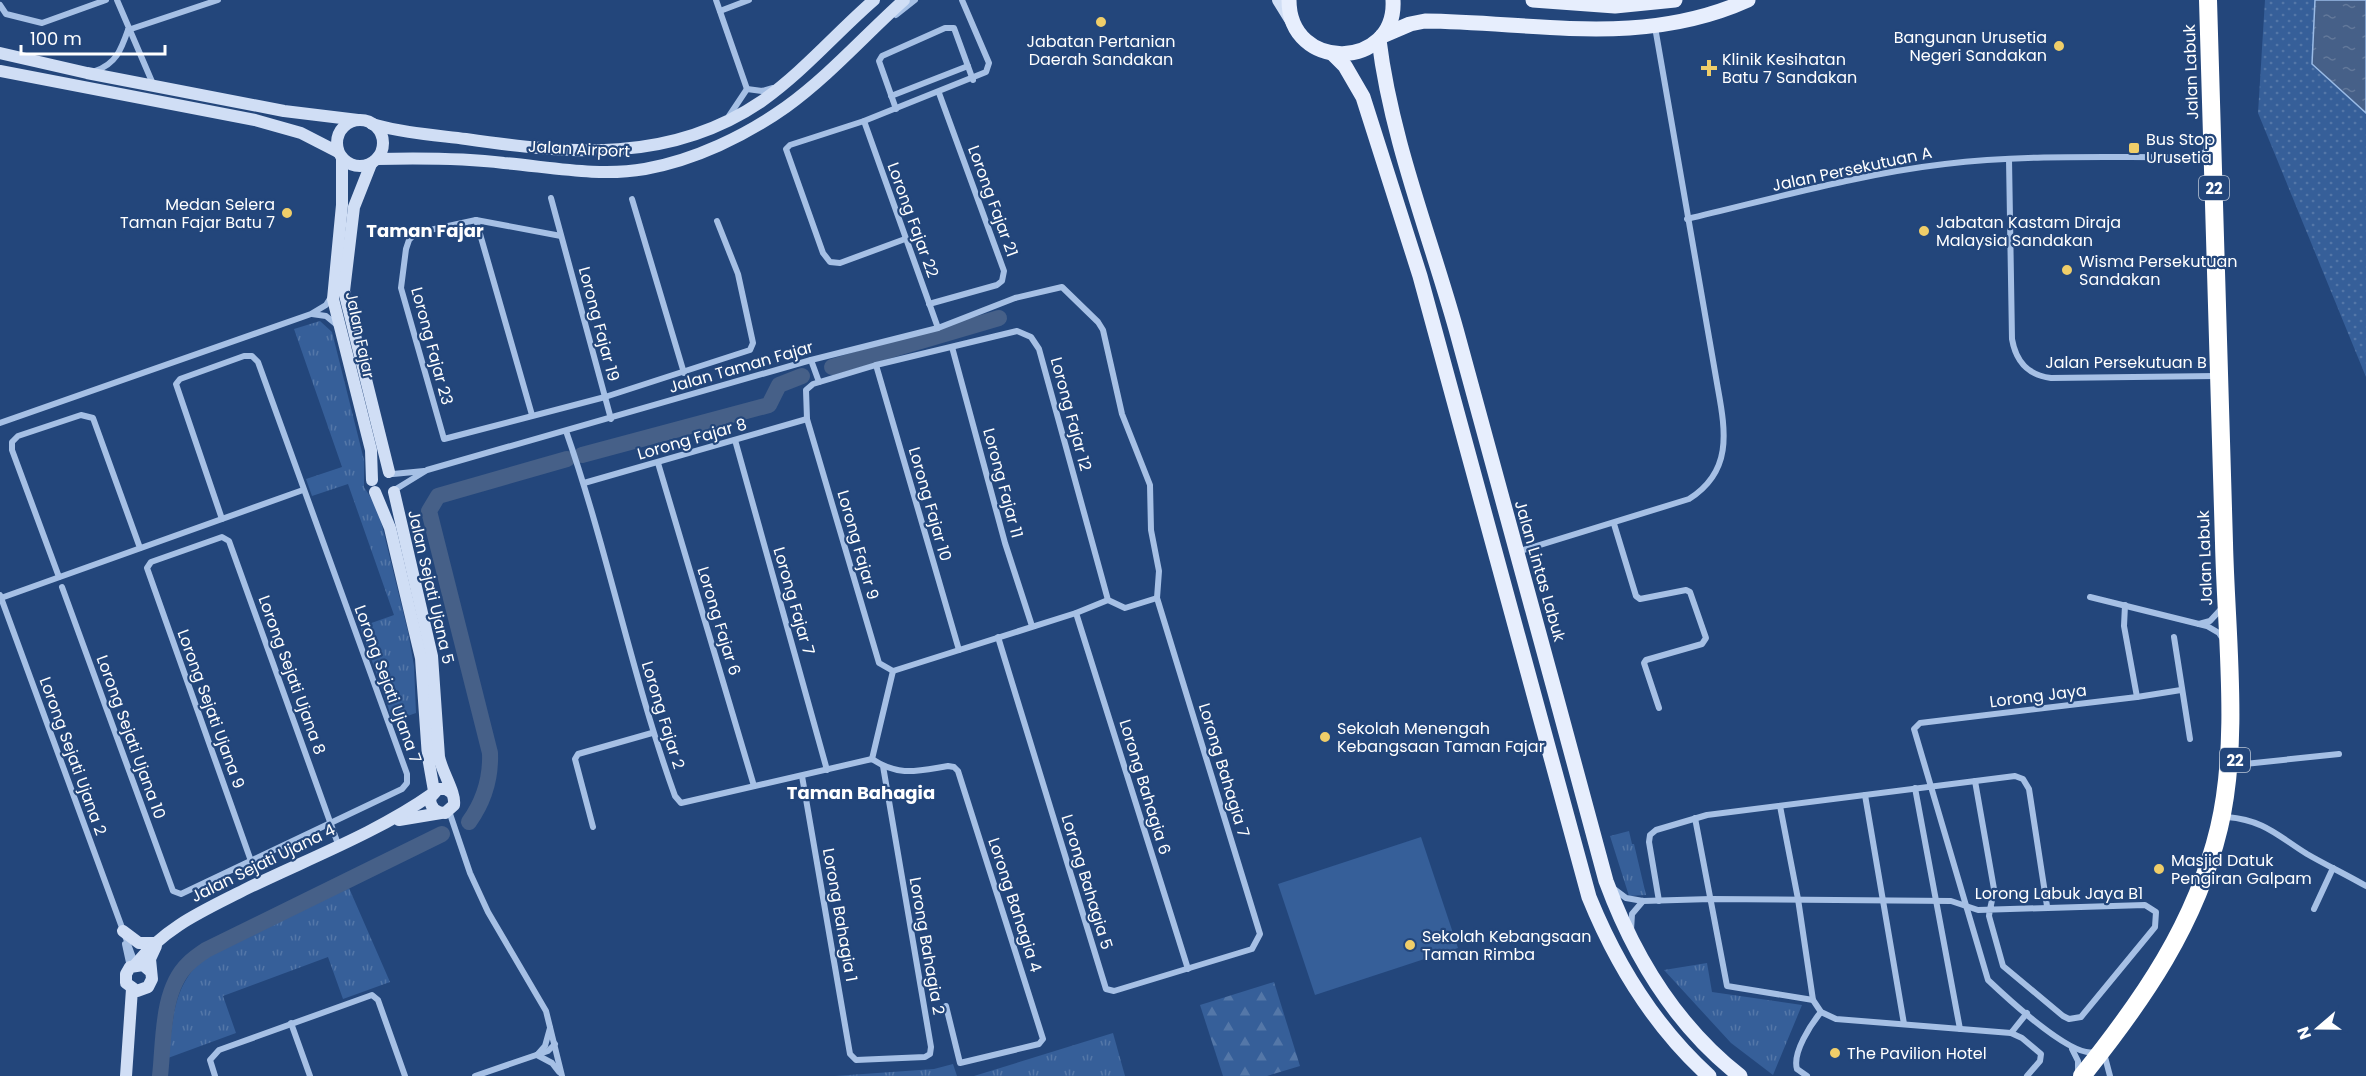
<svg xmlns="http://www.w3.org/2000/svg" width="2366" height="1076" viewBox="0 0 2366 1076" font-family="Poppins,sans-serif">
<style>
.grass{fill:url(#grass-dots)}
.forest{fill:url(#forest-firs)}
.park{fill:url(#park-tufts)}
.pitch{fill:#365f99}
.water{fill:url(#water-ripples);stroke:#9abbe6;stroke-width:1.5}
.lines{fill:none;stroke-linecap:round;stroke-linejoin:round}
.river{stroke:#466088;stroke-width:16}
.street{stroke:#a6c0e5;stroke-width:6}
.secondary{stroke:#d0def5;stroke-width:12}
.primary{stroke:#e7eefd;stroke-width:15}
.highway{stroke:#fff;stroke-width:18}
.poi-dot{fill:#f0ce69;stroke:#23467b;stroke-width:2}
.labels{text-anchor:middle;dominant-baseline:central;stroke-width:4.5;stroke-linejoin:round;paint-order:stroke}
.shield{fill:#23467b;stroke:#bdc8d7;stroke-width:1.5}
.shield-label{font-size:15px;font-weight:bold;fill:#fff}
.poi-label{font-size:16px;fill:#fff;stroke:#23467b;text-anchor:start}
.street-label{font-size:16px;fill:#fff;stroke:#23467b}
.neighbourhood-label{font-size:18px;font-weight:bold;fill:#fff;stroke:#23467b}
</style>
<defs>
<pattern id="grass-dots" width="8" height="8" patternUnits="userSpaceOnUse" patternTransform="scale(1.5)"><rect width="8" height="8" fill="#365f99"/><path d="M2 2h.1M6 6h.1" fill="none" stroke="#5477a8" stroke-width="1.8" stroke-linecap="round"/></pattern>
<pattern id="forest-firs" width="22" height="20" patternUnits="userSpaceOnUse" patternTransform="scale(1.5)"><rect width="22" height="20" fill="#365f99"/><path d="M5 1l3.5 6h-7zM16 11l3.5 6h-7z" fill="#5477a8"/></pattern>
<pattern id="park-tufts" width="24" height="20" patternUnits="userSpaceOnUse" patternTransform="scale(1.5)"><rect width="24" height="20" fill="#365f99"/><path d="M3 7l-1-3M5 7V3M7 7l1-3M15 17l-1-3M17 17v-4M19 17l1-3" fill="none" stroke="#5477a8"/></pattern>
<pattern id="water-ripples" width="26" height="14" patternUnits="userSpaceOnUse" patternTransform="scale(1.5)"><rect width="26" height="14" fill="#466088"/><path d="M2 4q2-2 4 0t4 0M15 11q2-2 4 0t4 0" fill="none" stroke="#62789a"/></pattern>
</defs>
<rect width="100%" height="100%" fill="#23467b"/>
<!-- grass -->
<polygon class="grass" points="2265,0 2366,0 2366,377 2258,113"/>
<!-- forest -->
<polygon class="forest" points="1274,982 1300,1066 1267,1076 1223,1076 1200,1005"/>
<!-- park -->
<g class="park">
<polygon points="320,321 332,332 364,460 364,487 378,509 408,632 414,666 416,713 393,721 360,627 394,615 348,484 312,496 306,479 342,467 294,329"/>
<polygon points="1629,831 1632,844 1634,844 1646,895 1629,896 1610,836"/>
<path d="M 349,888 L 390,982 L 343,999 L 328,957 L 223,996 L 236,1033 L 168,1058 C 174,1013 173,982 211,952 Z"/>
<polygon points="1707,963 1712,992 1802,1005 1773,1075 1731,1043 1664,970"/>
<polygon points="1113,1033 1125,1076 974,1076"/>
<polygon points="953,1064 957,1076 835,1076 934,1069"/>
</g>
<!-- pitch -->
<polygon class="pitch" points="1421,837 1458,948 1315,995 1278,884"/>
<!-- water -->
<polygon class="water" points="2315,0 2366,0 2366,113 2312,64"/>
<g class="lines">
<!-- river -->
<g class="river">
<polyline points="832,367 999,318"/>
<polyline points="582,455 769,405 779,385 802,376"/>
<path d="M 469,822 C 484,801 491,779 490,753 L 429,511 L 438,496 L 567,459"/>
<path d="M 160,1076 C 164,1042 161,990 188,964 C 193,959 200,954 206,950 L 442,834"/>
</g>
<!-- street -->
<g class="street">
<polyline points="117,0 153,84"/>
<polyline points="716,0 747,89"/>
<polyline points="0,5 6,14 42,23 106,0"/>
<polyline points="720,11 749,0"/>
<polyline points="896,15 915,0"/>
<polyline points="128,30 218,0"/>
<path d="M 95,71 C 116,64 121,50 128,30"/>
<polyline points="747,89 762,91 773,88"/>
<polyline points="891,96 968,66"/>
<polyline points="896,109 879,61 882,56 945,28 954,28 973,80"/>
<polyline points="729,116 747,89"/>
<polyline points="864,121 938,328"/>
<path d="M 2009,159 L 2012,339 C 2016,362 2028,375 2051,378 L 2216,376"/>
<polyline points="551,198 611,419"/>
<polyline points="632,199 684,373"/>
<path d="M 1687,219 C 1772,199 1859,174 1945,164 C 2028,154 2113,158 2196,157 L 2209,150"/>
<polyline points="476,220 532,415"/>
<polyline points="561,236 476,220 416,233 409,240 406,249 401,288 444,439 605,397 750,350 753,343 738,274 717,221"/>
<polyline points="905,239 840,263 830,262 823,253 786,149 790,145 864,121 986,72 989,63 962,0"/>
<polyline points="929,304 997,285 1002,281 1004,271 939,93"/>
<polyline points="312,314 326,316 337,325"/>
<polyline points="952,347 1005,543 1032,626"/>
<polyline points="811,360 819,382"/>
<polyline points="876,365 959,650"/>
<polyline points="0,423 311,314 326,305 331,297"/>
<path d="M 566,431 C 608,551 632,677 675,796 L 681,803 L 872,759 C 899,777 917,771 948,766 L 954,767 L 958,771 L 1043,1039 L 1039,1044 L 960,1063 L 946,1006"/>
<polyline points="735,440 827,770"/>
<polyline points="658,463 754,786"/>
<polyline points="393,474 424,471"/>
<polyline points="584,483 807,419"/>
<polyline points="396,489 427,470 811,360 938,328 1015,298 1062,287 1098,322 1103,330 1122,414 1150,485 1151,530 1159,571 1157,598 1260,934 1252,949 1114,991 1106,989 998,637"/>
<polyline points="1614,524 1636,596 1640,599 1686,590 1690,592 1706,638 1702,644 1646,660 1644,663 1659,708"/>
<path d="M 1517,552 L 1689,499 C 1732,472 1726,433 1718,389 L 1655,27"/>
<polyline points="59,577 12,450 12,442 18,436 81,415 93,418 140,548"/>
<polyline points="62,587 173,891 181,894 402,789 407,783 407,774 258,362 252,356 244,356 180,379 176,384 222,519"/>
<polyline points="0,595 135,963"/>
<polyline points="2090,597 2207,626 2219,633 2223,639"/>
<polyline points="1,598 303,490"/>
<polyline points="1076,613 1188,969"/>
<polyline points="2199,624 2210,621 2222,608"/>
<polyline points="2174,637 2190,739"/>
<polyline points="893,671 879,663 807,419 806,390 813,384 876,365 1017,331 1031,337 1039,349 1108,600 1125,608 1157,598"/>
<polyline points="893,671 1076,613 1108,600"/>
<polyline points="2137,697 2181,690"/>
<polyline points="872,759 893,671"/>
<polyline points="2235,765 2339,754"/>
<polyline points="802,776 850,1054 856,1060 925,1057 930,1054 931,1047 883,766"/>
<polyline points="1915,788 1960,1029"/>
<polyline points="1865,795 1904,1024"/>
<polyline points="1780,806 1798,899 1813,1000 1821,1012 1836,1019 2011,1033 2027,1013"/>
<polyline points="449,811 470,873 488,912 546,1011 562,1076"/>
<path d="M 2227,817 C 2264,820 2278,836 2307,854 C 2326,865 2347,875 2366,886"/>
<polyline points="1695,818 1727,986 1813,1000"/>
<polyline points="593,827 575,759 578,754 652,733"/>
<polyline points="251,861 147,568 151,562 222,537 229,541 338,844"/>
<path d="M 1614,889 L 1626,898 L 1643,901 L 1711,899 L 1951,901 L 1978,910 L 2145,905 L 2156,912 L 2155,927 L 2081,1017 L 2069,1019 L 2063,1016 L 2003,966 L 1989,916 C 1990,907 1993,898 1994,889 L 1975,781"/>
<polyline points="1659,901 1649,842 1650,835 1656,830 1707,815 2015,776 2023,779 2029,789 2047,906"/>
<polyline points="2314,909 2333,868"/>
<polyline points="1631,930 1632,914 1643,901"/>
<polyline points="125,944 130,967"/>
<polyline points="291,1023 310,1076"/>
<polyline points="2011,1033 2022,1038 2041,1054 2040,1061 2027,1076"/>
<polyline points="2072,1049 2078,1061 2078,1073"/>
<path d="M 2094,1052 C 2071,1058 2006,997 1988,980 L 1914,729 L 1920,723 L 2137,697 L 2124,626 L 2125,605"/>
<polyline points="538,1054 545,1046 550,1028"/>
<polyline points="537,1055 552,1063 559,1072"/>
<polyline points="2105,1057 2110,1076"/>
<polyline points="215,1076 210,1060 219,1050 372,995 378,1000 405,1076"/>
<polyline points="475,1076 548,1051 555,1044"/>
<path d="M 1807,1076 L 1797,1069 C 1792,1053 1811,1024 1821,1012"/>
</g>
<!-- secondary -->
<g class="secondary">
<polyline points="1278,0 1291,21"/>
<polyline points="0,53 87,73 284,111 358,120"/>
<polyline points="0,71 255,120 301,133 338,152"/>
<circle cx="360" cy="143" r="23"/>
<path d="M 372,124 C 403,133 434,135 466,139 C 570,154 670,164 762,101 C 803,72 836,33 874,0"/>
<polyline points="342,159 342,205 333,299 371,450 372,480"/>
<path d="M 377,159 C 419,158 462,158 504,163 C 550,167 599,177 645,169 C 695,160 745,136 786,107 C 829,76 865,35 904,0"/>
<polyline points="371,164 354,207 344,291 389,472"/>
<polyline points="375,492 390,528 421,658 428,757 434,791"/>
<path d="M 394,492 L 432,656 L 439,757 C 442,772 456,793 454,805 L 445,813 C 435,813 430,807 430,798 L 438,789 L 446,789 L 452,793"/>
<polyline points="399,820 441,813"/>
<polyline points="123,931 139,943 154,943"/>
<path d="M 136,964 C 165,927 203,911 244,890 C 305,860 377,833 432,794"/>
<polyline points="150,971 143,965 130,967 126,974 126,983 137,991 148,987 152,979 150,959 156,946"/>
<polyline points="126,1076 132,989"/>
</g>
<!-- primary -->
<g class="primary">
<path d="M 1289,0 C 1289,73 1397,70 1393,0"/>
<polyline points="1533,0 1615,6 1675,0"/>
<path d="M 1382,36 L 1410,24 L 1425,21 C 1536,22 1642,48 1748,0"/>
<path d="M 1379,40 C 1391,138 1429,233 1456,329 C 1507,512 1556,697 1606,881 C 1634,957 1675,1025 1740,1076"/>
<path d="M 1333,54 L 1345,66 L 1363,97 L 1420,276 L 1589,897 C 1617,966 1654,1026 1709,1076"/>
</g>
<!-- highway -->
<path class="highway" d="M 2082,1076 C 2143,1000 2196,924 2219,828 C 2240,740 2226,634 2224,543 C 2219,362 2214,181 2208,0"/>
</g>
<!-- markers -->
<g class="poi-dot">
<circle cx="1101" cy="22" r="6"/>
<circle cx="2059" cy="46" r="6"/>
<path d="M1706 59h6v6h6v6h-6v6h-6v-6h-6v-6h6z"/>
<rect x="2128" y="142" width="12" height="12" rx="3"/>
<circle cx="287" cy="213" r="6"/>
<circle cx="1924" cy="231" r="6"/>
<circle cx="2067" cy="270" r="6"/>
<circle cx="1325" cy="737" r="6"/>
<circle cx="2159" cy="869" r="6"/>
<circle cx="1410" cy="945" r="6"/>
<circle cx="1835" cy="1053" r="6"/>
</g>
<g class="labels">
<!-- shield labels -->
<g class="shield">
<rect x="2199" y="176" width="30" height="24" rx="4.5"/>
<rect x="2220" y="748" width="30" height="24" rx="4.5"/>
</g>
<g class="shield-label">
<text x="2214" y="188">22</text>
<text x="2235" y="760">22</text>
</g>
<!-- poi labels -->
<g class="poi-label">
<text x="2047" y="37" text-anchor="end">Bangunan Urusetia<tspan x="2047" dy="18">Negeri Sandakan</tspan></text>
<text x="1101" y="41" text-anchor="middle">Jabatan Pertanian<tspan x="1101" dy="18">Daerah Sandakan</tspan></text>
<text x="1722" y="59">Klinik Kesihatan<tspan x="1722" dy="18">Batu 7 Sandakan</tspan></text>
<text x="2146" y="139">Bus Stop<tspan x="2146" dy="18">Urusetia</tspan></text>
<text x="275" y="204" text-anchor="end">Medan Selera<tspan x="275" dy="18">Taman Fajar Batu 7</tspan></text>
<text x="1936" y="222">Jabatan Kastam Diraja<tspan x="1936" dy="18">Malaysia Sandakan</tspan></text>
<text x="2079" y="261">Wisma Persekutuan<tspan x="2079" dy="18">Sandakan</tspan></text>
<text x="1337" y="728">Sekolah Menengah<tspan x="1337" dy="18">Kebangsaan Taman Fajar</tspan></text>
<text x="2171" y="860">Masjid Datuk<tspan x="2171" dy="18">Pengiran Galpam</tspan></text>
<text x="1422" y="936">Sekolah Kebangsaan<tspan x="1422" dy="18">Taman Rimba</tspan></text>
<text x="1847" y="1053">The Pavilion Hotel</text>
</g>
<!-- street labels -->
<g class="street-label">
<text transform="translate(2191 72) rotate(-92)">Jalan Labuk</text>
<text transform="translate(579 149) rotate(3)">Jalan Airport</text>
<text transform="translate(1852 169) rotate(-12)">Jalan Persekutuan A</text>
<text transform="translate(993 201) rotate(70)">Lorong Fajar 21</text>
<text transform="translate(913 220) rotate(70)">Lorong Fajar 22</text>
<text transform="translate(599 324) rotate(75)">Lorong Fajar 19</text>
<text transform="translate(360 335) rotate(78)">Jalan Fajar</text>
<text transform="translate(432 346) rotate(75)">Lorong Fajar 23</text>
<text x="2126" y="362">Jalan Persekutuan B</text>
<text transform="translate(741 367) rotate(-16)">Jalan Taman Fajar</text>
<text transform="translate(1071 414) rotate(75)">Lorong Fajar 12</text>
<text transform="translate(692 439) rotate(-16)">Lorong Fajar 8</text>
<text transform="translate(1003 483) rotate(75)">Lorong Fajar 11</text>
<text transform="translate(930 504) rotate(74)">Lorong Fajar 10</text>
<text transform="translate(858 545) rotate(74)">Lorong Fajar 9</text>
<text transform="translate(2205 558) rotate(-92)">Jalan Labuk</text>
<text transform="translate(1540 571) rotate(74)">Jalan Lintas Labuk</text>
<text transform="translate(431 587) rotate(77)">Jalan Sejati Ujana 5</text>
<text transform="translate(794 601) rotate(74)">Lorong Fajar 7</text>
<text transform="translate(719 621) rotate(73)">Lorong Fajar 6</text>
<text transform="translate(292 675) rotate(70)">Lorong Sejati Ujana 8</text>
<text transform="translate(388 684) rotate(70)">Lorong Sejati Ujana 7</text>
<text transform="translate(2038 696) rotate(-7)">Lorong Jaya</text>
<text transform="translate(211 709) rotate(70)">Lorong Sejati Ujana 9</text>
<text transform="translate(663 715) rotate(73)">Lorong Fajar 2</text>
<text transform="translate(131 737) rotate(70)">Lorong Sejati Ujana 10</text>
<text transform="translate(73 756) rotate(70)">Lorong Sejati Ujana 2</text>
<text transform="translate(1224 770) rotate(73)">Lorong Bahagia 7</text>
<text transform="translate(1145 787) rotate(73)">Lorong Bahagia 6</text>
<text transform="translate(263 863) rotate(-26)">Jalan Sejati Ujana 4</text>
<text transform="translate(1087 882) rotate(73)">Lorong Bahagia 5</text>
<text x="2059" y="893">Lorong Labuk Jaya B1</text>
<text transform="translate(1015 905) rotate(72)">Lorong Bahagia 4</text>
<text transform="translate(840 915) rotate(80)">Lorong Bahagia 1</text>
<text transform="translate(927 946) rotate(80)">Lorong Bahagia 2</text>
</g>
<!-- neighbourhood labels -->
<g class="neighbourhood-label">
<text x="425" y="230">Taman Fajar</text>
<text x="861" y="792">Taman Bahagia</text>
</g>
</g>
<!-- north arrow -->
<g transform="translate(2318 1028) rotate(250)" stroke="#23467b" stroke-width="4.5" paint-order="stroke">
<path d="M0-4.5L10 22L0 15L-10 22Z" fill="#ffffff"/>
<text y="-9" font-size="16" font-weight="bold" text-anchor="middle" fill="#ffffff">N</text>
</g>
<!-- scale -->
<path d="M21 45v9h144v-9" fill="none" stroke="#ffffff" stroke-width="3"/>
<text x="30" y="45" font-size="18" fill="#ffffff" stroke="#23467b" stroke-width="4.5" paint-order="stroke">100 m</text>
</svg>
